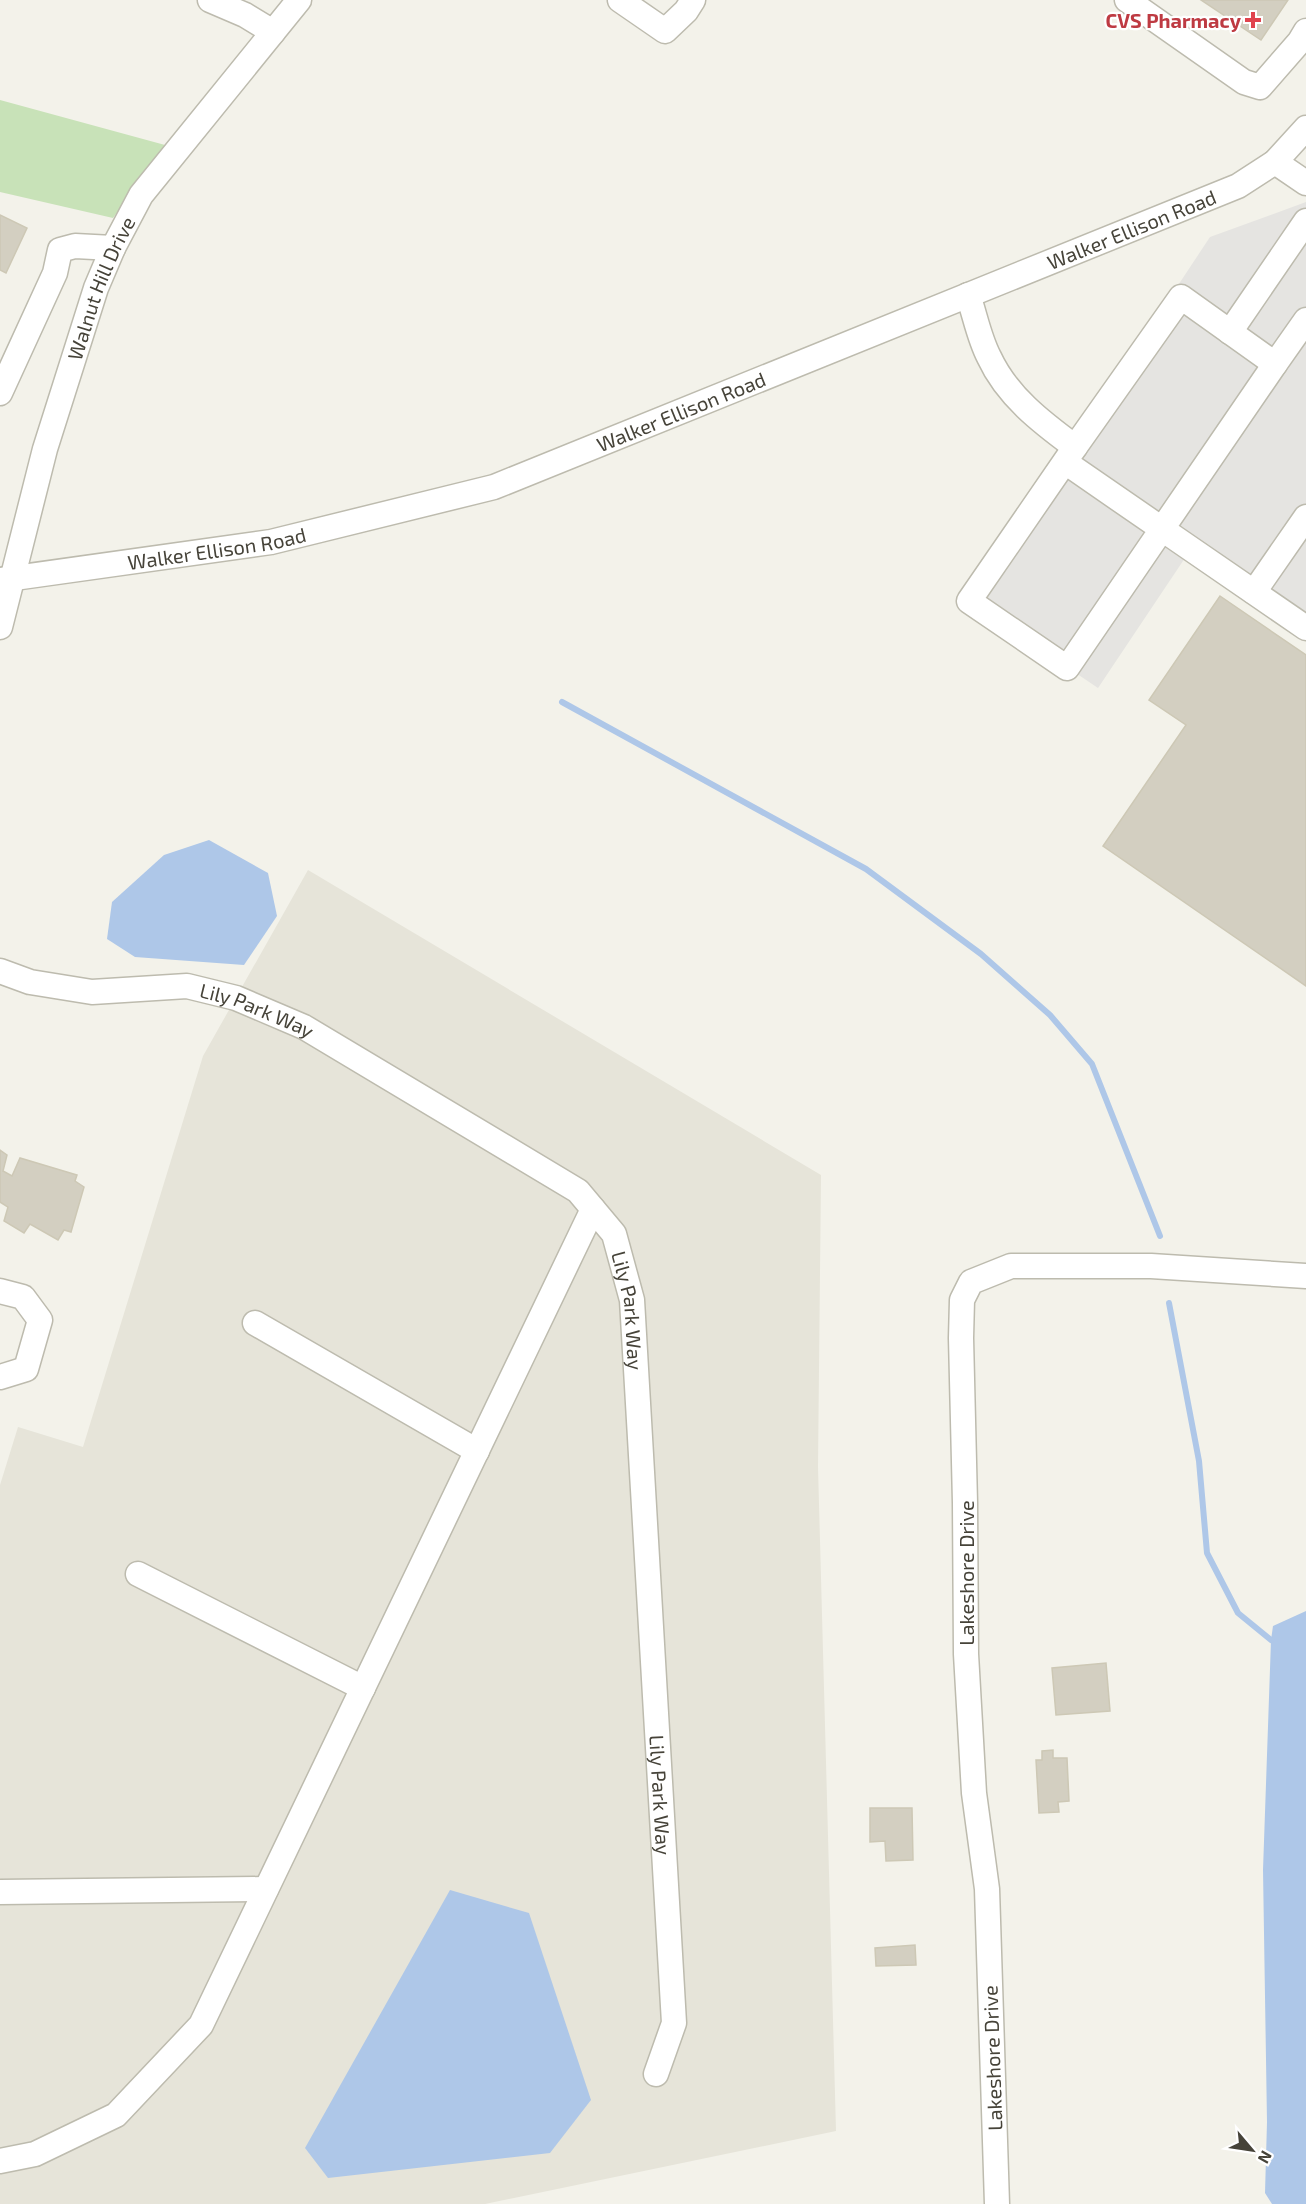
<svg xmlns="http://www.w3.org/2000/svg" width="1306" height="2204" viewBox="0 0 1306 2204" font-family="'Exo 2',sans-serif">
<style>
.residential{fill:#e6e4d9}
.green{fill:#c8e2b8}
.parking{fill:#e5e4e1}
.water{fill:#aec7e8}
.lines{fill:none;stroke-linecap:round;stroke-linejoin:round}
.stream{stroke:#aec7e8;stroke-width:6}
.building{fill:#d3cfc1;stroke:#cdc8b5;stroke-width:1.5}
.minor-casing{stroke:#bdbbae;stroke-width:27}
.minor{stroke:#fff;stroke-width:24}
.health-dot{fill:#e0444e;stroke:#fff;stroke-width:2}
.labels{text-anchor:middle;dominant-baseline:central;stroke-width:4.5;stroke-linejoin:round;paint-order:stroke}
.health-label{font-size:20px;font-weight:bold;fill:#be3a42;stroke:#fff;text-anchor:end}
.street-label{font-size:20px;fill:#464339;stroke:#fff}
</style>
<rect width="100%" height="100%" fill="#f3f2ea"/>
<!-- residential -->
<polygon class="residential" points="308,870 821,1175 818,1467 836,2131 485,2204 0,2204 0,1485 18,1427 83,1447 203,1056"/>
<!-- green -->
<polygon class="green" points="0,100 165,145 113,218 0,192"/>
<!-- parking -->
<polygon class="parking" points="1306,202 1306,628 1191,549 1098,688 969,601 1210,237"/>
<!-- water -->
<g class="water">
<polygon points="209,840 268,873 277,916 244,965 135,957 107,939 112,902 164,855"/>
<polygon points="1306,1611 1306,2204 1272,2204 1265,2193 1267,2122 1263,1870 1271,1640 1273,1626"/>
<polygon points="450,1890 529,1913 591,2100 550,2153 328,2178 305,2148"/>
</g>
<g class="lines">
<!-- stream -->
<g class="stream">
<polyline points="562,702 866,869 981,954 1050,1015 1092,1064 1160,1236"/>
<polyline points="1169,1303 1199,1461 1207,1553 1238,1613 1271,1640"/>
</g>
</g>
<!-- building -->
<g class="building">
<polygon points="1201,0 1288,0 1261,40"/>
<polygon points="0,215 27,228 6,273 0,270"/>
<polygon points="1220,596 1306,655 1306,986 1103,846 1186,725 1149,700"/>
<polygon points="0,1150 7,1155 3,1171 12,1176 20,1158 77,1175 75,1181 84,1187 71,1232 64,1230 58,1240 30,1224 24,1233 4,1221 8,1207 0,1202"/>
<polygon points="1106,1663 1110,1711 1056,1715 1052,1668"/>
<polygon points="1053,1750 1053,1758 1067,1758 1069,1801 1058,1802 1059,1812 1039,1813 1036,1760 1042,1760 1042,1751"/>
<polygon points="870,1808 912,1808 913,1860 886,1861 885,1841 870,1842"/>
<polygon points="915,1945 916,1965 876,1966 875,1948"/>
</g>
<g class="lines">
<!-- minor casing -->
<g class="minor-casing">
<g id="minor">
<polyline points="210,0 245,15 273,32"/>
<polyline points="620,0 665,31 686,11 693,0"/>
<polyline points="1127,0 1244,82 1260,87 1300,41 1306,31"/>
<polyline points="1275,162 1306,183"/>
<path d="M 968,295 C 975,315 979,338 989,357 C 1007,396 1041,422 1075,447 L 1181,297 L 1275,364 L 1306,320"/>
<polyline points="1230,332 1306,221"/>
<polyline points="1275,364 1162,529 1306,628"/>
<polyline points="0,393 55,273 60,250 75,246 113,248"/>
<polyline points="1065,462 1162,529 1067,668 969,601 1075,447"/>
<path id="s1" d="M 0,580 L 271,542 L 494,487 L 1238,186 L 1275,162 L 1306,128"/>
<polyline points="1254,592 1306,517"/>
<path id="s2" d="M 0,627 L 45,449 L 96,288 L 113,248 L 141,195 L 299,0"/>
<path id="s3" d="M 0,971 L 30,982 L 92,992 L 187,986 L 236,998 L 304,1027 L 578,1191 L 614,1234 L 632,1300 L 674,2023 L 656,2074"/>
<polyline points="0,1291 23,1297 40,1320 26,1369 0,1377"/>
<polyline points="255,1323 477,1451"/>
<polyline points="138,1574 363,1688"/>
<polyline points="0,1892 266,1889"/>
<polyline points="0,2161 35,2154 116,2115 201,2025 593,1209"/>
<polyline points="997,2204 987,1889 974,1793 966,1654 965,1503 961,1338 962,1300 971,1282 1011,1266 1151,1266 1306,1276"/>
</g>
</g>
<!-- minor -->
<use href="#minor" class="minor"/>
</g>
<!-- markers -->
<path class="health-dot" d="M1250 11h6v6h6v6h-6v6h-6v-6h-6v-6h6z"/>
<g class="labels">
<!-- health labels -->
<g class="health-label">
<text x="1241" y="20">CVS Pharmacy</text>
</g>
<!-- street labels -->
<g class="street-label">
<text stroke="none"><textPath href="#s1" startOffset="1191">Walker Ellison Road</textPath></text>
<text stroke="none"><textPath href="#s2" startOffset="354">Walnut Hill Drive</textPath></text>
<text stroke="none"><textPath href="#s1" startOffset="705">Walker Ellison Road</textPath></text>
<text stroke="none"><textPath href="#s1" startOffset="219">Walker Ellison Road</textPath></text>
<text stroke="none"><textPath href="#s3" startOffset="264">Lily Park Way</textPath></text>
<text stroke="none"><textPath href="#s3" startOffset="768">Lily Park Way</textPath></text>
<text transform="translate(966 1573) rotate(-90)">Lakeshore Drive</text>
<text stroke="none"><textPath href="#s3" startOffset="1254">Lily Park Way</textPath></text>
<text transform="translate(992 2058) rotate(-92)">Lakeshore Drive</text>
</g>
</g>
<!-- north arrow -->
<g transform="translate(1252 2150) rotate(119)" stroke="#ffffff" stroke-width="4.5" paint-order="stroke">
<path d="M0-4.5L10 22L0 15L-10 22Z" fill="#464339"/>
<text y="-9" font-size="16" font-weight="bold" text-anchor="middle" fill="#464339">N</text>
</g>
</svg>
